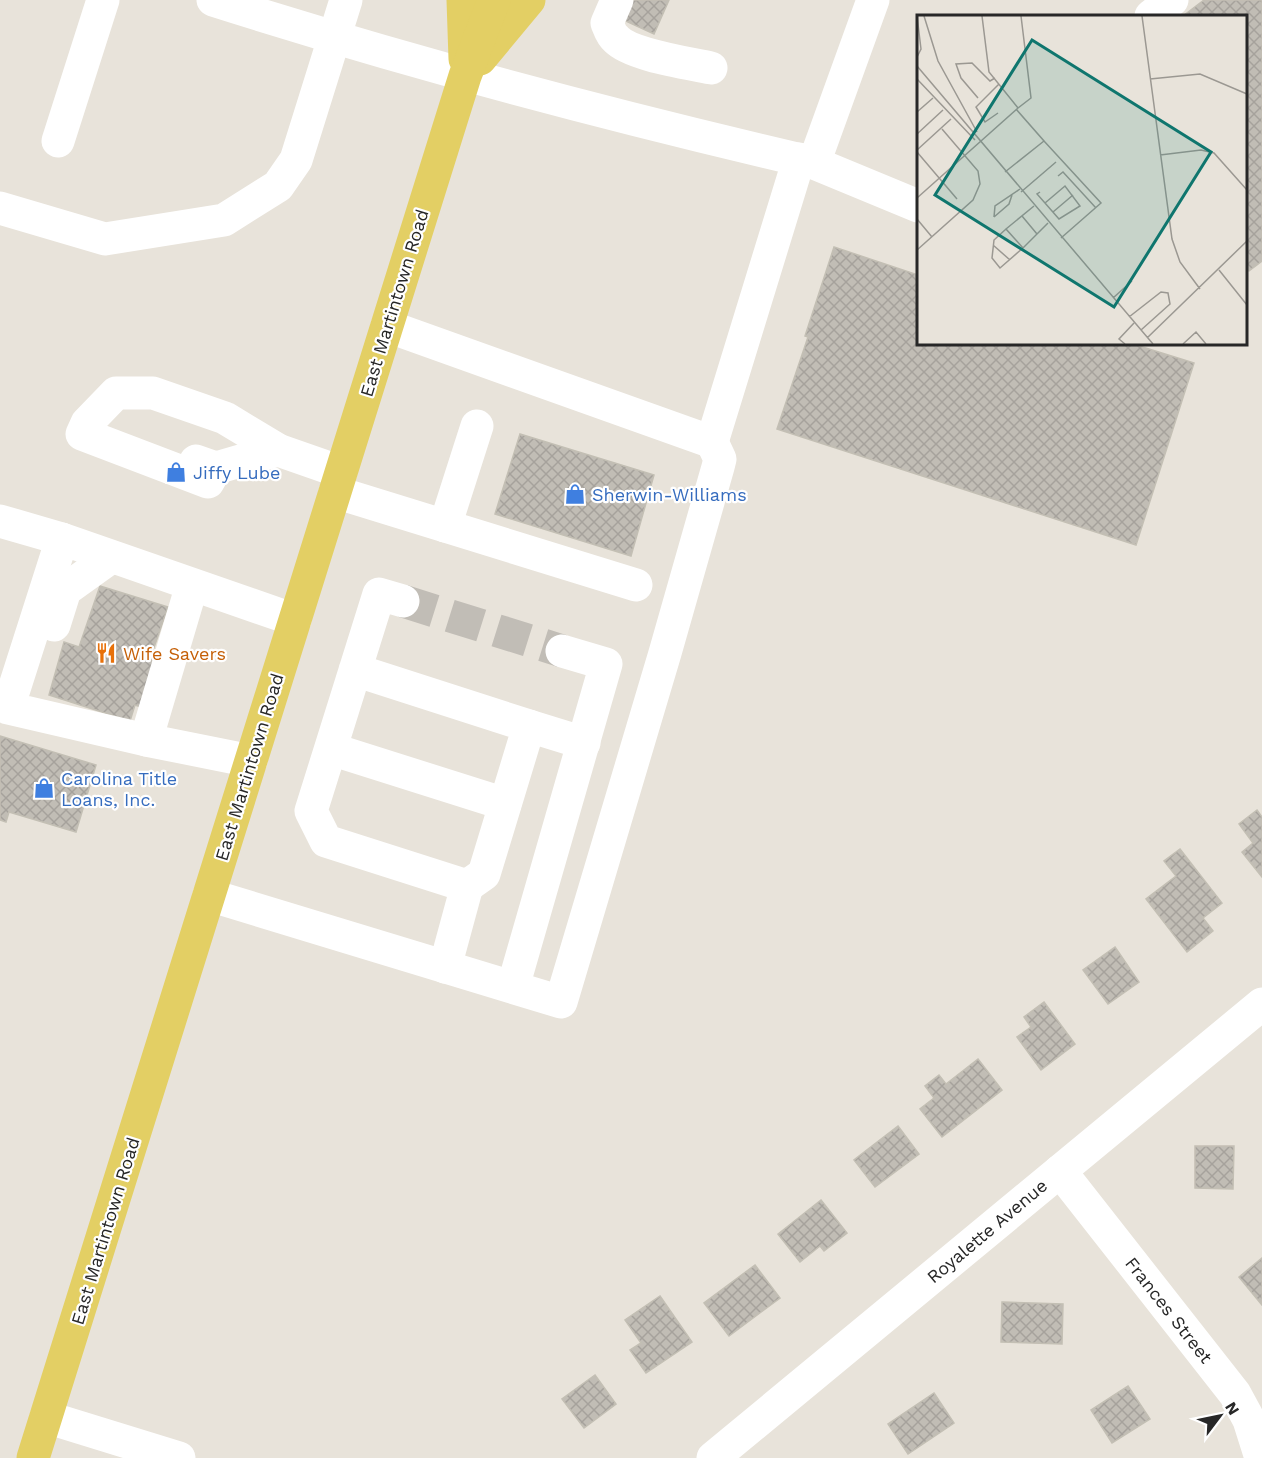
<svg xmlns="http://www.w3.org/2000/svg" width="1262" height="1458" viewBox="0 0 1262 1458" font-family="'Work Sans',sans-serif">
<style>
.building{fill:url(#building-cross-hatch);stroke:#c3bfb4;stroke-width:1.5}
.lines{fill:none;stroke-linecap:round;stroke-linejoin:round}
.minor-tunnel{stroke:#c1bdb6;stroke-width:33;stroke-dasharray:33 16;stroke-linecap:butt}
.minor{stroke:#fff;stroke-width:33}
.major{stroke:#e3cf64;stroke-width:33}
.labels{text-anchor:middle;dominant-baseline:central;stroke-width:4.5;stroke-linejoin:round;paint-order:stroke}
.street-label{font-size:18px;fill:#272727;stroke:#fff}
.shop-label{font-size:18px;fill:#366cbe;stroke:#fff;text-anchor:start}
.food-label{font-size:18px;fill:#c56008;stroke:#fff;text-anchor:start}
.inset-road{fill:none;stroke:#9b9892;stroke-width:1.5}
.view{fill:#0f766e;fill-opacity:0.15;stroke:#0f766e;stroke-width:3}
.inset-edge{fill:none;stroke:#272727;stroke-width:3}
</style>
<defs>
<pattern id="building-cross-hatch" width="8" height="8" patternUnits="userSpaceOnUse" patternTransform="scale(1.5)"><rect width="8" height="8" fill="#c1bdb5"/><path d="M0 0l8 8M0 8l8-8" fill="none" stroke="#a6a29c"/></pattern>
</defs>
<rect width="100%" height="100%" fill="#e8e3da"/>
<!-- building -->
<g class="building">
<polygon points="627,0 669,0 654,34 619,18"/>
<polygon points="1204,0 1262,0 1262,261 1249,271 1246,266 1246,248 1249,245 1246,241 1246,16 1183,16"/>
<polygon points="834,247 918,275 918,344 1133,344 1194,363 1136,545 777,429 808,337 805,336"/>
<polygon points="520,434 654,475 631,556 495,514"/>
<polygon points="100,586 168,607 150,659 160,661 144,708 135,705 130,721 49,695 64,642 79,647"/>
<polygon points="0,736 96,765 76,832 9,812 6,822 0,820"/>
<polygon points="1257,810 1262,817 1262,877 1242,852 1253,843 1239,824"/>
<polygon points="1180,849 1222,903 1203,918 1213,931 1187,952 1146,899 1176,876 1164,861"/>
<polygon points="1115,947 1139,982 1108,1004 1083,970"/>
<polygon points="1044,1002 1075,1044 1041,1070 1017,1037 1031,1027 1024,1017"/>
<polygon points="978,1059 1002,1090 942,1137 920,1109 934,1098 925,1086 939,1075 946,1084"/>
<polygon points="898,1126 919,1154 875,1187 854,1160"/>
<polygon points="1195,1146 1234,1146 1233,1189 1195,1188"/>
<polygon points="821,1200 847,1233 824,1251 820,1246 800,1262 778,1234"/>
<polygon points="1262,1258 1262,1305 1239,1277"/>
<polygon points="755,1265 780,1298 729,1336 704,1303"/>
<polygon points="660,1296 692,1342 646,1373 630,1350 641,1343 625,1320"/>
<polygon points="1002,1302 1063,1304 1062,1344 1001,1342"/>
<polygon points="595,1375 616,1404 584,1428 562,1399"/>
<polygon points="1128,1386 1150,1419 1112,1443 1091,1410"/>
<polygon points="934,1393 954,1423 908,1454 888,1424"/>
</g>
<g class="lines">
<!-- minor-tunnel -->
<polyline class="minor-tunnel" points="403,601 562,651"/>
<!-- minor -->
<g class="minor">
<path d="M 213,0 C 411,63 612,116 814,163"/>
<path d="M 617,0 L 607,23 C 609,28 611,35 616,39 C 631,55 688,63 711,68"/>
<polyline points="873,0 814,163 918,206"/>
<polyline points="1151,16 1172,0"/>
<polyline points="58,141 103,0"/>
<polyline points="0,208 105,239 224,220 278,186 296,160 346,0"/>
<polyline points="387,326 712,442 799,159"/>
<polyline points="196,461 216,468 278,450"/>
<polyline points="216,468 208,482 82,434 87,423 116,393 153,393 225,418 278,450 341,472"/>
<polyline points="335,492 636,585"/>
<polyline points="0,521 62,539"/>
<polyline points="445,526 477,426"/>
<polyline points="54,625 65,590 111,557"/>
<polyline points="355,670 529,726 484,874 467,886 326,841 311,811 379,594 403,601"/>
<polyline points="529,726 584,743"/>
<polyline points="146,740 192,585"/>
<polyline points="331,749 505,804"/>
<polyline points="251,761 146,740 8,708 62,539 295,620"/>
<polyline points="209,895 561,1002 665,653 718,467 720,459 712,442"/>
<polyline points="445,967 467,886"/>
<polyline points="513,987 606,664 562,651"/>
<polyline points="1060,1171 1235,1394 1249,1420 1261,1458"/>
<polyline points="46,1417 179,1458"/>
<polyline points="713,1458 1262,1004"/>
</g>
<!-- major -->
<g class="major">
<polyline points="463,0 465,59"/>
<polyline points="480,59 529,0"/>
<polyline points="33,1458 465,76 494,0"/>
</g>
</g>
<!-- icons -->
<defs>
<g id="shop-bare" transform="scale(1.62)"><path d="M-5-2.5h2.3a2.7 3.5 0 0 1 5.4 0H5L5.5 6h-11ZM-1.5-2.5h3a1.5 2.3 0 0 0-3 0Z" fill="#3f7fe0" stroke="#fff" stroke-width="2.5" paint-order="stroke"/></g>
<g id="restaurant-bare" transform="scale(1.62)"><path d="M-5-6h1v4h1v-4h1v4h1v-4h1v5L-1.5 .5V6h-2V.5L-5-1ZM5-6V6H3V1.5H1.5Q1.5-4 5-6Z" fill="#e8710a" stroke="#fff" stroke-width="2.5" paint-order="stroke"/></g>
</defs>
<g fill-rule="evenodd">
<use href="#shop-bare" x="176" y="472"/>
<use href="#shop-bare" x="575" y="494"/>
<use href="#restaurant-bare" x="106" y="653"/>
<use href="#shop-bare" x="44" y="788"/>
</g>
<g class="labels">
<!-- street labels -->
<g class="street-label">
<text transform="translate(394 303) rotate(-73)">East Martintown Road</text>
<text transform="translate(249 767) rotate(-73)">East Martintown Road</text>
<text transform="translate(105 1231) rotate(-73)">East Martintown Road</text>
<text transform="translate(987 1231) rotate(-40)">Royalette Avenue</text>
<text transform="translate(1169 1310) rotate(52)">Frances Street</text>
</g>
<!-- shop labels -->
<g class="shop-label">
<text x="193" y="472">Jiffy Lube</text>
<text x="592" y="494">Sherwin-Williams</text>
<text x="61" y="778">Carolina Title<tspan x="61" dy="21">Loans, Inc.</tspan></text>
</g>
<!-- food labels -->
<g class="food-label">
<text x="123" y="653">Wife Savers</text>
</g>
</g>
<!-- overview -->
<g transform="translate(917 15)">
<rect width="330" height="330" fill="#e8e3da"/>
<path class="inset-road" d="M 7,1 L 21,46 L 60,117M 65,1 L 72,57 L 101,93 L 114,83 L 104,1M 225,1 L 255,224 L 263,247 L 283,274M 0,42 L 4,34 L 0,1M 0,51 L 236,329M 0,64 L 58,125M 233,64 L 283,59 L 330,79M 61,83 L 44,63 L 39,49 L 55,48 L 73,66 L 78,63M 0,97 L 16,83M 81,98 L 68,107 L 59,92 L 82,69M 0,119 L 26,95M 127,126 L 184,188 L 144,223M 0,135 L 34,104M 0,137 L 40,184M 243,140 L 284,135 L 297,138 L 330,175M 88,157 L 127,126 L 99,94M 141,161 L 146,157 L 179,193M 104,177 L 139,147M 123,177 L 120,179 L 128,188 L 142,204 L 163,191 L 148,171 L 128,188M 0,183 L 101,93M 117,191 L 89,214 L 106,233 L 131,208M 136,197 L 156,180M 105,201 L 120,219M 77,202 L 78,191 L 103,174M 77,202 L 92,189 L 95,180M 0,204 L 15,222M 89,214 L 77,225 L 75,243 L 83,253 L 106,233M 76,230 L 93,245M 0,235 L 56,185 L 63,169 L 61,156 L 25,114M 302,255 L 330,290M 196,283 L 215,266M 212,302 L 244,277 L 251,278 L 253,289 L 224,315M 230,323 L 330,226M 208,329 L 202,324 L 217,308M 266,329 L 279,317 L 289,329"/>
<path class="view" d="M 115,25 L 294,137 L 197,292 L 18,180 Z"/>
<rect width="330" height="330" class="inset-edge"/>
</g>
<!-- north arrow -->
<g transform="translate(1220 1416) rotate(58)" stroke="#ffffff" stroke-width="4.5" paint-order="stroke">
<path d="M0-4.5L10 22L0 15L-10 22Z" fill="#272727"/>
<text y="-9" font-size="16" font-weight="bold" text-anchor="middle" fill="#272727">N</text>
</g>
</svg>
